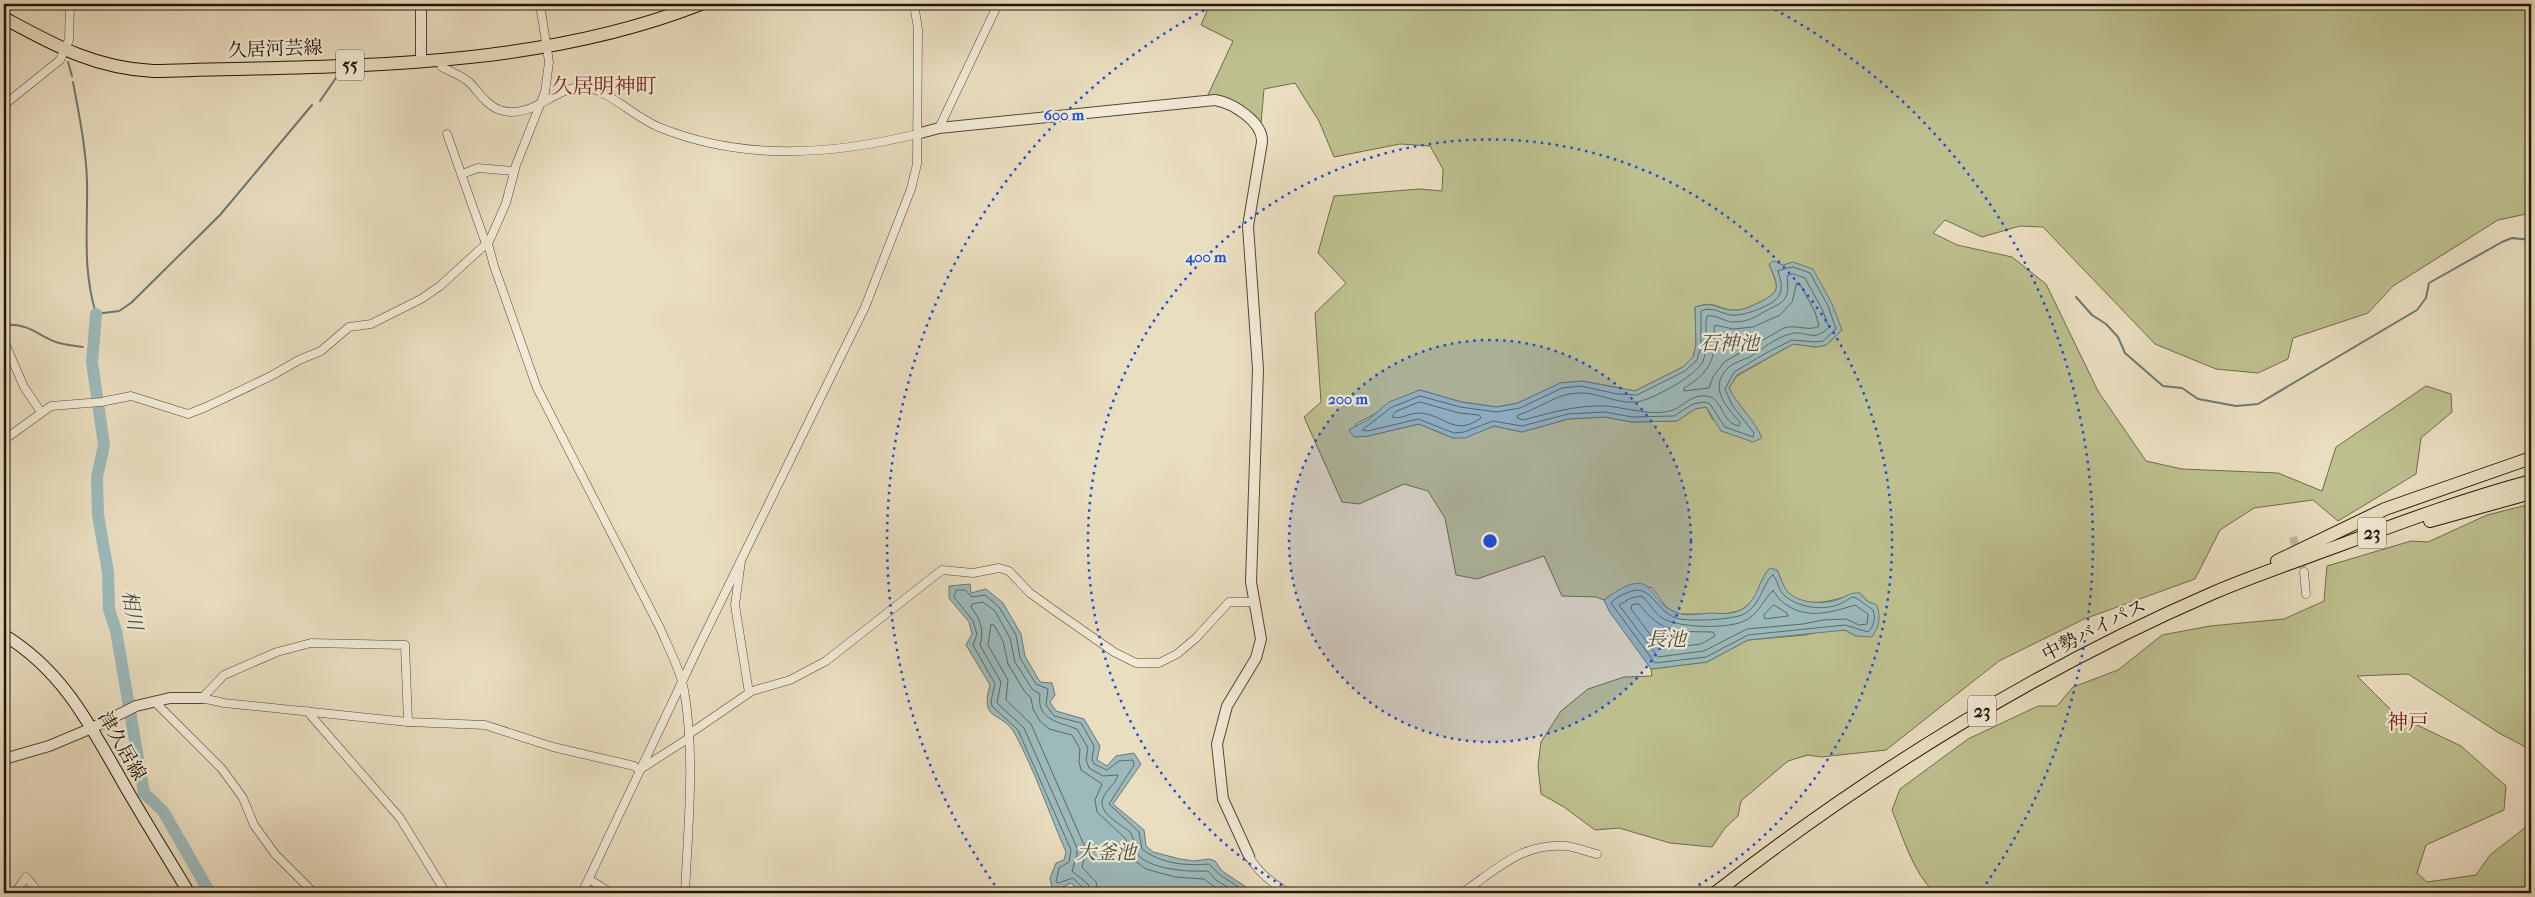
<svg xmlns="http://www.w3.org/2000/svg" width="2535" height="897" viewBox="0 0 2535 897" font-family="'IM FELL French Canon','Noto Serif JP',serif">
<style>
.green{fill:#bdbf8e;stroke:#706a4a;fill-rule:evenodd}
.water{fill:#9cbabc;stroke:#6b7873}
.lines{fill:none;stroke-linecap:round;stroke-linejoin:round}
.shore{stroke:#5f6860;stroke-width:1}
.stream{stroke:#6b7873;stroke-width:2}
.river{stroke:#9cbabc;stroke-width:12}
.minor-tunnel{stroke:#c2b69b;stroke-width:8;stroke-dasharray:8 4;stroke-linecap:butt}
.minor-casing{stroke:#544734;stroke-width:9}
.tertiary-casing{stroke:#544734;stroke-width:12}
.secondary-casing{stroke:#221505;stroke-width:13}
.primary-casing{stroke:#221505;stroke-width:14}
.trunk-casing{stroke:#221505;stroke-width:14}
.minor{stroke:#f1ead6;stroke-width:8}
.tertiary{stroke:#f1ead6;stroke-width:10}
.secondary{stroke:#f1ead6;stroke-width:11}
.primary{stroke:#eadec0;stroke-width:12}
.trunk{stroke:#eadec0;stroke-width:12}
.ring{fill:none;stroke:#1d4ed8;stroke-width:2.5;stroke-dasharray:2.5 5}
.labels{text-anchor:middle;dominant-baseline:central;stroke-width:4.5;stroke-linejoin:round;paint-order:stroke}
.shield{fill:#f1ead6;stroke:#605544;stroke-width:1}
.shield-label{font-size:18px;font-weight:bold;fill:#221505}
.street-label{font-size:19px;fill:#221505;stroke:#f1ead6}
.water-label{font-size:20px;font-style:italic;fill:#4d4f45;stroke:#f1ead6}
.quarter-label{font-size:21px;fill:#7a1f14;stroke:#f1ead6}
.centre{fill:#1d4ed8;stroke:#f1ead6;stroke-width:2.5}
.ring-label{font-size:15px;text-anchor:middle;font-weight:bold;fill:#1d4ed8;stroke:#f1ead6;stroke-width:4.5;stroke-linejoin:round;paint-order:stroke}
</style>
<rect width="100%" height="100%" fill="#eadec0"/>
<filter id="stains"><feTurbulence type="fractalNoise" baseFrequency=".004" numOctaves="4"/><feColorMatrix values="0 0 0 0 .2 0 0 0 0 .09 0 0 0 0 .02 0 0 0 .5 -.17"/></filter>
<radialGradient id="worn" r=".72"><stop offset=".6" stop-color="#630" stop-opacity="0"/><stop offset="1" stop-color="#630" stop-opacity=".3"/></radialGradient>
<!-- green -->
<g class="green">
<path d="M 1210,4 L 2531,4 L 2531,213 L 2498,220 L 2393,286 L 2368,313 L 2293,338 L 2288,359 L 2258,373 L 2216,369 L 2155,344 L 2043,227 L 2020,226 L 1982,237 L 1945,220 L 1933,233 L 1957,245 L 2012,257 L 2046,284 L 2098,391 L 2146,461 L 2182,469 L 2278,473 L 2322,491 L 2336,447 L 2426,386 L 2451,394 L 2452,412 L 2421,438 L 2416,474 L 2338,521 L 2313,500 L 2254,508 L 2220,530 L 2195,579 L 2084,619 L 1999,661 L 1886,750 L 1821,757 L 1808,755 L 1788,761 L 1741,801 L 1738,816 L 1725,828 L 1712,847 L 1670,843 L 1619,828 L 1595,830 L 1564,807 L 1541,794 L 1538,766 L 1541,742 L 1561,711 L 1588,689 L 1624,677 L 1652,676 L 1651,669 L 1707,662 L 1748,640 L 1805,635 L 1823,631 L 1845,630 L 1856,636 L 1867,601 L 1860,593 C 1837,598 1808,612 1787,592 C 1783,587 1780,576 1777,570 L 1767,571 L 1754,600 L 1741,610 L 1726,614 L 1678,614 L 1667,608 L 1651,587 L 1613,594 L 1604,600 L 1596,597 L 1562,596 L 1544,556 L 1477,579 L 1456,575 L 1445,518 L 1428,491 L 1404,484 L 1359,504 L 1342,502 L 1304,417 L 1321,402 L 1315,313 L 1346,283 L 1318,253 L 1334,196 L 1419,189 L 1442,191 L 1443,169 L 1430,146 L 1400,144 L 1334,157 L 1319,121 L 1295,83 L 1264,89 L 1261,123 L 1235,103 L 1207,97 L 1233,41 L 1201,25 ZM 1769,264 L 1783,265 L 1842,330 L 1826,345 L 1816,347 L 1793,344 L 1737,376 L 1729,387 L 1736,403 L 1748,415 L 1713,420 L 1706,407 L 1695,409 L 1677,421 L 1632,422 L 1605,417 L 1568,419 L 1522,432 L 1494,426 L 1465,437 L 1453,438 L 1419,424 L 1368,436 L 1354,437 L 1356,424 L 1420,390 L 1461,402 L 1497,407 L 1518,403 L 1561,383 L 1582,381 L 1635,391 L 1683,367 L 1693,357 L 1696,345 L 1695,307 C 1717,300 1715,309 1733,310 C 1742,311 1749,307 1758,303 C 1782,291 1779,289 1769,264 Z"/>
<path d="M 2531,504 L 2531,750 L 2499,733 L 2408,674 L 2357,676 L 2396,715 L 2461,746 L 2506,786 L 2504,810 L 2426,845 L 2417,873 L 2427,882 L 2476,875 L 2490,855 L 2531,823 L 2531,893 L 1935,893 C 1913,873 1903,837 1892,810 L 1900,789 L 1968,739 L 2038,706 L 2057,706 L 2073,687 L 2118,670 L 2162,635 L 2210,626 L 2284,619 L 2324,601 L 2327,566 L 2411,541 L 2428,542 L 2487,515 Z"/>
</g>
<!-- water -->
<g class="water">
<path d="M 1773,261 L 1783,265 L 1793,262 L 1813,269 L 1832,304 L 1842,330 L 1826,345 L 1816,347 L 1793,344 L 1737,375 L 1729,388 C 1738,406 1754,419 1762,438 L 1753,442 L 1721,431 L 1706,407 L 1695,409 L 1677,421 L 1632,422 L 1605,417 L 1568,419 L 1522,432 L 1494,426 L 1465,438 L 1453,438 L 1419,424 L 1368,436 L 1354,437 L 1349,430 L 1369,419 L 1389,402 L 1420,390 L 1461,402 L 1497,407 L 1518,403 L 1560,383 L 1582,381 L 1635,391 L 1683,367 L 1693,357 L 1696,345 L 1695,307 C 1717,301 1714,309 1732,310 C 1742,311 1749,307 1758,303 C 1782,291 1779,288 1769,264 Z"/>
<path d="M 1770,568 L 1777,570 C 1780,576 1783,586 1787,591 C 1798,604 1825,605 1839,599 C 1848,596 1850,592 1860,593 L 1867,601 L 1877,605 C 1881,618 1879,627 1872,637 L 1856,636 L 1845,630 L 1748,640 L 1707,662 L 1651,669 L 1609,611 L 1604,600 C 1658,560 1644,603 1678,613 C 1688,617 1701,613 1713,613 C 1722,614 1734,614 1743,609 C 1759,598 1758,580 1770,568 Z"/>
<path d="M 970,584 L 971,593 L 986,589 L 1003,603 L 1021,634 L 1025,656 L 1040,682 L 1052,683 L 1055,695 L 1050,702 L 1056,711 L 1084,719 L 1100,746 L 1097,760 L 1107,766 L 1116,756 L 1134,753 L 1141,764 L 1113,804 L 1144,830 L 1146,846 L 1153,852 L 1180,859 L 1194,861 L 1209,859 L 1215,861 L 1222,871 L 1255,893 L 1081,893 L 1071,883 L 1053,892 L 1050,878 L 1056,863 L 1064,860 L 1066,852 C 1049,813 1035,771 1015,734 C 1002,710 979,723 990,685 L 966,645 L 972,634 L 969,622 L 949,598 L 949,586 Z"/>
</g>
<g class="lines">
<!-- shore -->
<g class="shore">
<path d="M 1793,267 L 1810,273 L 1828,306 L 1836,329 L 1823,341 L 1815,342 L 1792,340 L 1766,353 L 1734,372 L 1725,389 L 1732,405 L 1754,433 L 1753,437 L 1725,427 L 1710,404 L 1705,402 L 1693,404 L 1674,416 L 1632,417 L 1605,412 L 1568,414 L 1522,426 L 1493,421 L 1464,432 L 1454,433 L 1418,419 L 1368,431 L 1362,430 L 1392,407 L 1420,396 L 1460,407 L 1497,412 L 1520,408 L 1562,388 L 1581,386 L 1617,394 L 1637,395 L 1685,371 L 1697,360 L 1701,346 L 1701,311 C 1713,306 1719,313 1731,315 C 1742,317 1776,305 1780,294 C 1783,286 1780,279 1778,271 Z"/>
<path d="M 1794,274 L 1805,278 L 1822,309 L 1829,327 C 1813,344 1806,329 1790,334 C 1775,338 1762,349 1750,357 C 1743,360 1735,362 1729,367 C 1708,386 1725,406 1740,422 L 1739,426 C 1721,423 1723,398 1707,396 C 1692,394 1685,405 1673,410 C 1654,417 1623,407 1605,406 C 1576,405 1550,413 1523,420 L 1517,418 L 1518,415 C 1539,409 1557,393 1579,393 C 1598,392 1616,404 1636,402 C 1650,401 1698,375 1703,361 C 1709,346 1704,330 1707,316 C 1716,314 1724,322 1733,322 C 1744,322 1753,319 1762,313 C 1781,302 1791,304 1787,276 Z"/>
<path d="M 1797,283 L 1800,284 L 1815,312 L 1819,326 C 1809,332 1796,324 1784,328 L 1724,362 L 1713,377 L 1709,388 L 1684,391 L 1684,388 C 1701,378 1714,366 1714,345 C 1715,338 1713,332 1715,325 L 1733,329 L 1753,327 L 1780,315 L 1792,302 Z"/>
<path d="M 1420,402 L 1459,413 L 1479,415 L 1481,418 C 1453,438 1444,413 1418,413 C 1409,413 1400,420 1392,417 L 1395,412 Z"/>
<path d="M 1773,575 C 1778,581 1779,591 1784,595 C 1798,608 1823,611 1840,604 C 1845,602 1850,597 1854,597 C 1857,598 1870,608 1873,610 C 1876,617 1874,627 1868,632 L 1845,625 L 1748,635 L 1706,657 L 1655,663 L 1611,603 C 1615,598 1621,595 1627,593 C 1651,581 1655,611 1676,618 C 1687,622 1733,620 1744,614 C 1762,604 1762,583 1773,575 Z"/>
<path d="M 1773,591 C 1776,593 1777,597 1780,600 C 1804,621 1829,613 1855,605 L 1868,614 L 1867,624 L 1859,625 L 1846,619 L 1823,620 L 1803,624 L 1747,629 L 1704,651 L 1658,657 L 1619,605 L 1631,598 L 1641,596 C 1649,601 1653,612 1662,618 C 1678,628 1732,630 1748,619 C 1761,610 1765,597 1773,591 Z"/>
<path d="M 1639,604 C 1663,635 1677,631 1713,632 L 1715,636 L 1701,644 L 1661,649 L 1631,609 L 1632,605 Z"/>
<polygon points="1774,605 1787,613 1788,616 1765,619 1764,615"/>
<path d="M 1084,893 L 1083,888 L 1073,878 L 1058,883 L 1056,882 L 1059,868 L 1069,862 L 1071,850 L 1018,730 L 992,706 L 991,701 L 995,684 L 973,645 L 977,634 L 973,621 L 954,597 L 956,590 L 965,590 L 972,597 L 985,595 L 999,607 L 1016,635 L 1020,658 L 1036,684 L 1048,689 L 1046,705 L 1054,716 L 1081,723 L 1094,746 L 1092,759 L 1094,764 L 1107,770 L 1119,761 L 1133,760 L 1134,765 L 1109,804 L 1139,832 L 1142,849 C 1161,864 1186,866 1209,864 L 1220,875 L 1248,893"/>
<path d="M 1091,893 L 1088,884 L 1072,871 L 1077,855 L 1077,848 L 1024,728 L 997,703 L 1001,682 L 980,645 C 984,630 981,620 971,607 L 972,604 L 983,602 L 995,611 L 1010,638 L 1015,662 L 1032,689 L 1040,694 C 1036,720 1059,722 1077,729 L 1088,748 L 1086,760 L 1089,768 L 1103,776 L 1118,775 C 1116,785 1101,793 1102,804 C 1103,815 1121,825 1129,831 C 1136,838 1131,844 1136,852 C 1147,870 1189,872 1208,871 L 1216,880 L 1237,893"/>
<polyline points="1098,893 1096,882 1082,867 1085,855 1084,845 1031,724 1006,700 1008,680 988,645 991,624 994,625 1003,641 1008,664 1025,692 1031,698 1033,709 1040,721 1049,729 1072,735 1080,749 1079,761 1081,770 1102,784 1095,800 1097,812 1126,839 1128,853 1134,860 1146,869 1175,877 1204,879 1223,893"/>
</g>
<!-- stream -->
<g class="stream">
<polyline points="68,62 72,76"/>
<path d="M 73,82 C 79,114 86,149 87,181 C 88,229 82,267 96,314 L 119,311 L 131,303 L 220,215 L 312,105"/>
<polyline points="320,101 338,75"/>
<polyline points="2076,297 2092,315 2106,324 2118,337 2125,353 2163,386 2182,388 2198,399 2236,406 2258,404 2417,310 2426,298 2429,283 2502,242 2512,238 2531,240"/>
<path d="M 4,325 C 32,323 38,337 59,343 C 67,345 75,346 83,347"/>
<polyline points="90,348 91,348"/>
</g>
<!-- river -->
<polyline class="river" points="96,314 92,362 104,445 97,477 98,515 108,572 109,609 116,631 144,793 163,811 210,893"/>
<!-- minor-tunnel -->
<polyline class="minor-tunnel" points="2293,537 2304,572"/>
<!-- minor casing -->
<g class="minor-casing">
<g id="minor">
<path d="M 439,59 L 442,67 C 451,72 461,75 469,82 C 479,92 486,105 500,110 C 533,121 556,84 587,87 C 614,94 635,118 661,128 C 744,161 832,155 917,134"/>
<polyline points="4,105 60,60 69,40 70,4"/>
<polyline points="939,128 998,4"/>
<path d="M 447,134 L 486,244 L 488,244 L 494,266 L 537,388 L 660,628 C 669,649 682,673 685,696 C 695,760 688,828 685,893"/>
<polyline points="462,174 478,168 514,171"/>
<polyline points="4,234 4,273"/>
<polyline points="488,244 506,203 516,165 545,92 549,62 540,4"/>
<polyline points="4,341 24,387 41,412"/>
<polyline points="8,437 51,406 101,402 131,396 188,414 206,407 271,376 299,360 321,351 349,327 371,324 421,299 440,286 486,244"/>
<polyline points="741,561 735,605 749,693"/>
<polyline points="2304,572 2306,594"/>
<polyline points="202,698 224,703 408,722 485,725 553,747 634,766 639,770"/>
<polyline points="202,698 224,675 277,652 311,643 405,645 408,722"/>
<polyline points="154,701 222,769 243,798 254,825 275,854 314,893"/>
<polyline points="307,711 400,818 446,893"/>
<polyline points="689,734 752,691 790,680 826,661 942,570 973,573 999,568 1009,571 1030,593 1055,611 1114,652 1136,663 1159,663 1177,654 1196,638 1229,602 1253,602"/>
<polyline points="639,770 689,738"/>
<path d="M 1249,856 C 1258,873 1273,884 1289,893"/>
<polyline points="589,879 611,893"/>
<polyline points="15,893 26,877 39,893"/>
<polyline points="582,893 699,646 865,307 911,189 917,164 918,29 914,4"/>
<path d="M 1462,893 C 1496,870 1523,842 1566,846 C 1576,847 1587,852 1597,854"/>
</g>
</g>
<!-- tertiary casing -->
<g class="tertiary-casing">
<g id="tertiary">
<polyline points="421,4 421,61"/>
<path d="M 917,134 L 939,128 L 1215,100 C 1233,103 1263,122 1262,142 L 1248,226 L 1258,369 L 1251,582 L 1261,639 L 1256,658 L 1227,706 L 1217,744 L 1223,799 L 1249,856"/>
<polyline points="4,759 49,746 92,728 136,706 170,698 202,698"/>
</g>
</g>
<!-- secondary casing -->
<g class="secondary-casing">
<path id="secondary" d="M 4,635 C 65,672 92,729 126,788 C 147,824 168,858 189,893"/>
</g>
<!-- primary casing -->
<g class="primary-casing">
<path id="primary" d="M 4,18 C 54,45 94,68 153,71 C 336,65 528,72 701,4"/>
</g>
<!-- trunk casing -->
<g class="trunk-casing">
<g id="trunk">
<polyline points="2430,521 2531,493"/>
<polyline points="2277,561 2385,509 2531,458"/>
<path d="M 1715,893 C 1868,774 2035,670 2213,593 C 2255,575 2300,560 2343,544 C 2405,521 2467,498 2531,481"/>
</g>
</g>
<!-- minor -->
<use href="#minor" class="minor"/>
<!-- tertiary -->
<use href="#tertiary" class="tertiary"/>
<!-- secondary -->
<use href="#secondary" class="secondary"/>
<!-- primary -->
<use href="#primary" class="primary"/>
<!-- trunk -->
<use href="#trunk" class="trunk"/>
</g>
<!-- distance rings -->
<circle cx="1490" cy="541" r="201" fill="#1d4ed8" fill-opacity=".12"/>
<g class="ring">
<circle cx="1490" cy="541" r="201"/>
<path d="M1295 893A402 402 0 1 1 1685 893"/>
<path d="M999 891A603 603 0 0 1 1212 6M1768 6A603 603 0 0 1 1981 891"/>
</g>
<g class="labels">
<!-- shield labels -->
<g class="shield">
<rect x="336" y="49.5" width="28" height="31" rx="4"/>
<rect x="2358" y="517.5" width="28" height="31" rx="4"/>
<rect x="1968" y="695.5" width="28" height="31" rx="4"/>
</g>
<g class="shield-label">
<text x="350" y="65">55</text>
<text x="2372" y="533">23</text>
<text x="1982" y="711">23</text>
</g>
<!-- street labels -->
<g class="street-label">
<text transform="translate(275 49) rotate(-2)">久居河芸線</text>
<text transform="translate(2094 630) rotate(-27)">中勢バイパス</text>
<text transform="translate(122 746) rotate(60)">津久居線</text>
</g>
<!-- water labels -->
<g class="water-label">
<text x="1729" y="343">石神池</text>
<text transform="translate(132 610) rotate(80)">相川</text>
<text x="1666" y="639">長池</text>
<text x="1106" y="852">大釜池</text>
</g>
<!-- quarter labels -->
<g class="quarter-label">
<text x="604" y="86">久居明神町</text>
<text x="2408" y="722">神戸</text>
</g>
</g>
<circle cx="1490" cy="541" r="8" class="centre"/>
<g class="ring-label">
<text x="1064" y="120">600 m</text>
<text x="1206" y="262">400 m</text>
<text x="1348" y="404">200 m</text>
</g>
<!-- margin -->
<rect width="2535" height="897" fill="none" stroke="#eadec0" stroke-width="20"/>
<rect x="5" y="5" width="2525" height="887" fill="none" stroke="#221505" stroke-width="2.5"/>
<rect x="10" y="10" width="2515" height="877" fill="none" stroke="#221505"/>
<rect width="100%" height="100%" filter="url(#stains)"/>
<rect width="100%" height="100%" fill="url(#worn)"/>
</svg>
